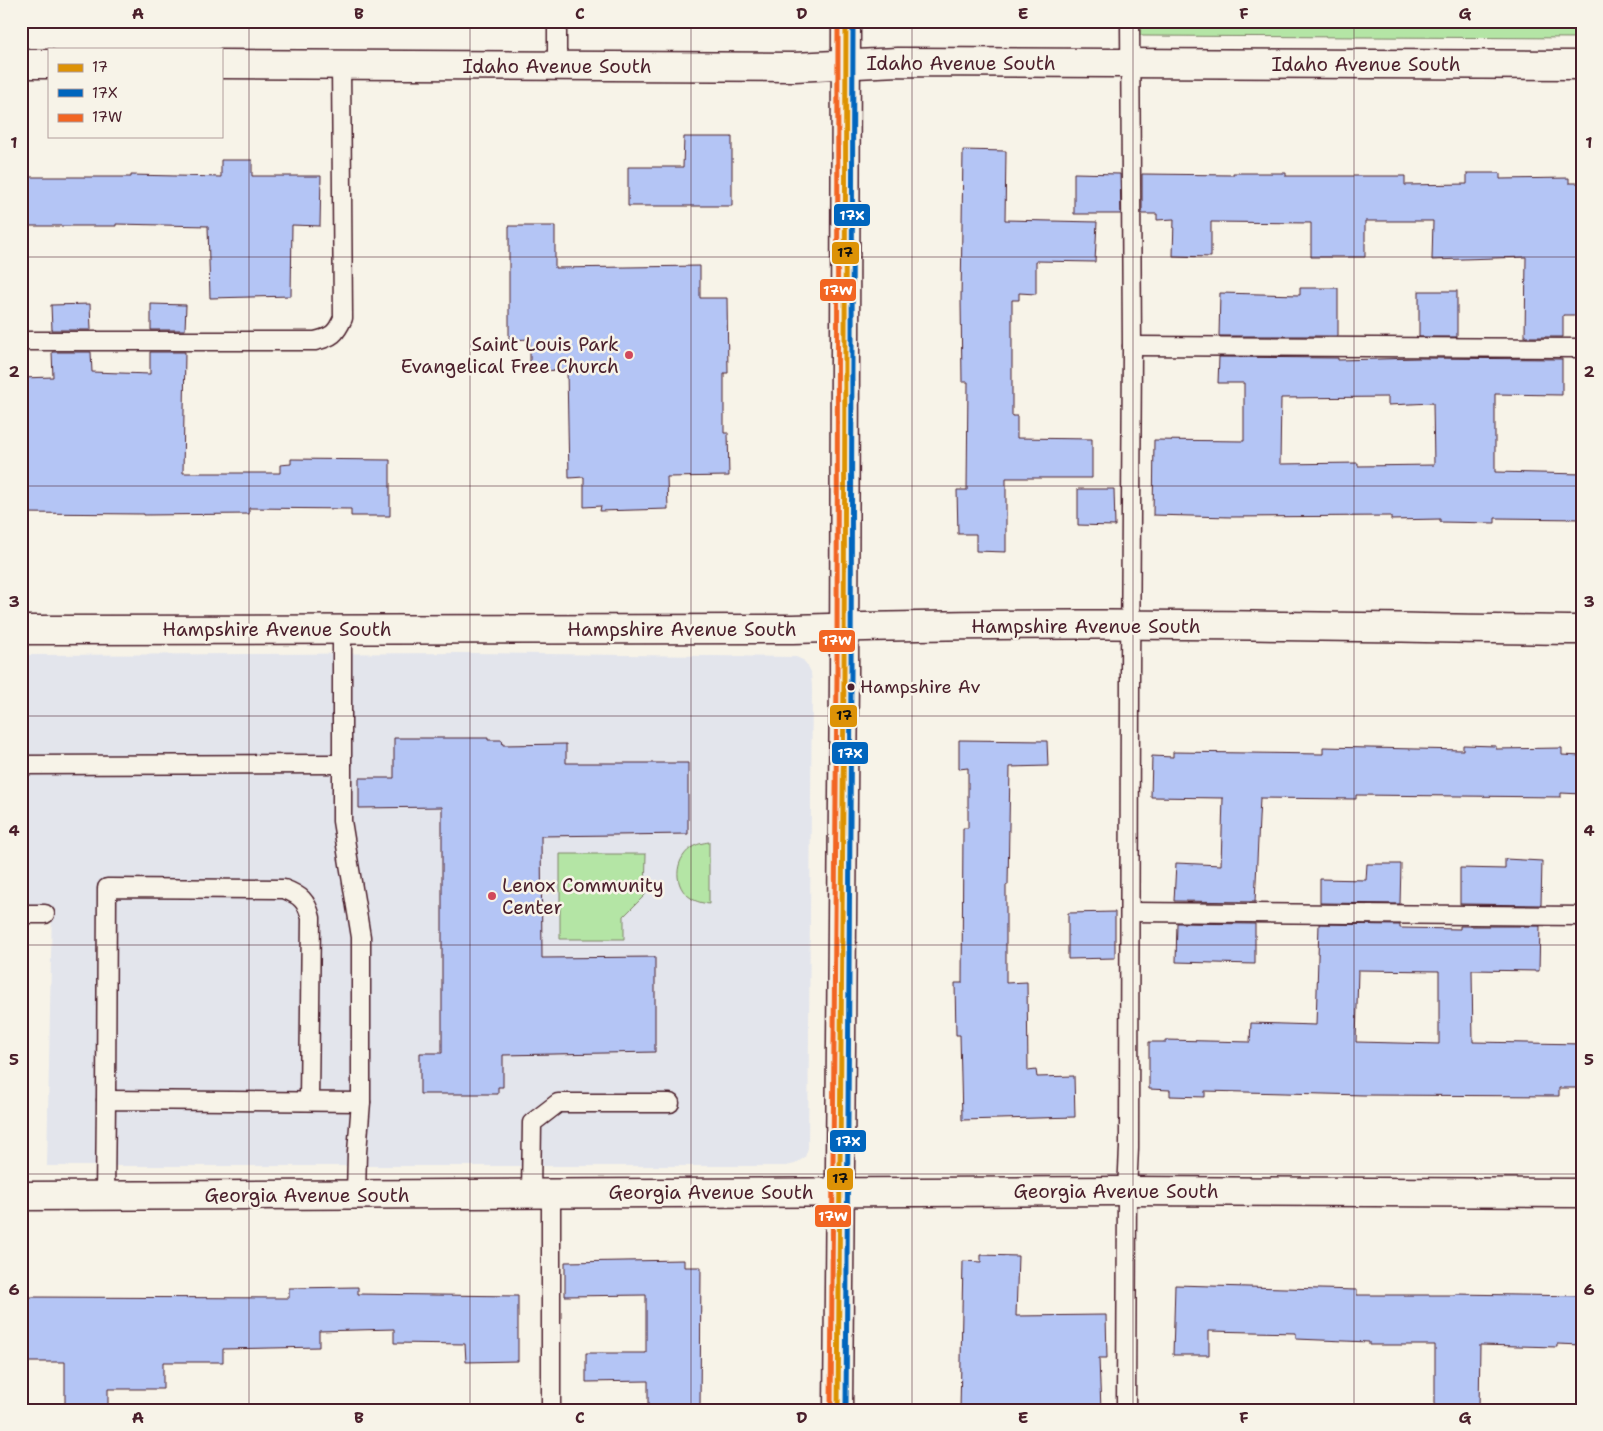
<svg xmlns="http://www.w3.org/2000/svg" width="1603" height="1431" viewBox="0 0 1603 1431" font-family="'Shantell Sans',sans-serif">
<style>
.built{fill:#e3e5ec}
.green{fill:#b4e5a5;stroke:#7f8268}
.building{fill:#b4c5f5;stroke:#4a1f2b;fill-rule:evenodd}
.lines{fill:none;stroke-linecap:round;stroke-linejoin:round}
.lane-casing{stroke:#4a1f2b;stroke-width:21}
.street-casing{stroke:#4a1f2b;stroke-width:31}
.secondary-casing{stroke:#4a1f2b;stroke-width:31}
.lane{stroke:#f7f3e8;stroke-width:18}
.street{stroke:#f7f3e8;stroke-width:28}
.secondary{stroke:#f7f3e8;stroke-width:28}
.bus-1-casing{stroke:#f7f3e8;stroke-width:9}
.bus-2-casing{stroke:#f7f3e8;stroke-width:9}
.bus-3-casing{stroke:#f7f3e8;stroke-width:9}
.bus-1{stroke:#dd9206;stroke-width:5}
.bus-2{stroke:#0065bd;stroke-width:5}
.bus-3{stroke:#f26522;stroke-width:5}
.grid{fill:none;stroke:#4a1f2b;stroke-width:1;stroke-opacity:0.55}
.poi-dot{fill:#d1495b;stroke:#f7f3e8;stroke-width:2}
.bus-dot{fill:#4a1f2b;stroke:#f7f3e8;stroke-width:2}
.labels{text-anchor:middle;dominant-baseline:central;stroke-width:5;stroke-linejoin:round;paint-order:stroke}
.bus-label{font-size:18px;fill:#4a1f2b;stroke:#f7f3e8;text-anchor:start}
.street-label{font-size:19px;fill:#4a1f2b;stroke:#f7f3e8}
.poi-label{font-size:19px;fill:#4a1f2b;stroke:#f7f3e8;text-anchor:end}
.line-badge{stroke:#f7f3e8;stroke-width:2}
.badge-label{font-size:14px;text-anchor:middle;font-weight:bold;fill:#fff}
.pale-badge-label{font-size:14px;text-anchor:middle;font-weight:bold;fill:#111}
.neatline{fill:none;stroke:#4a1f2b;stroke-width:2}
.grid-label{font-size:16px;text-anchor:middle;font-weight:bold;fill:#4a1f2b}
</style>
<rect width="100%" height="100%" fill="#f7f3e8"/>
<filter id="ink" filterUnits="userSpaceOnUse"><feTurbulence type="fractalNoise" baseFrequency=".02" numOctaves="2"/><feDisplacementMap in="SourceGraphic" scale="10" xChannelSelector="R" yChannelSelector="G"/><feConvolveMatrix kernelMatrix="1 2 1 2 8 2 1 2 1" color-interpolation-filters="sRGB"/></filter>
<g filter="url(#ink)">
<!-- built -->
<polygon class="built" points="469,653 796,657 803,660 808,666 811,672 812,687 808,1148 805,1157 795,1164 786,1166 47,1166 52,906 21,906 21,655"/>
<!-- green -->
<g class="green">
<polygon points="1138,21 1582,21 1582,38 1143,36 1138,34"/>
<path d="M 709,842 L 709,904 C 703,903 696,902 691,898 C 673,887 674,860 691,848 C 696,844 703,843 709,842 Z"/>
<polygon points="560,854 646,854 645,895 624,916 624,939 560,939"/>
</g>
<!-- building -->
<g class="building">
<polygon points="684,137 732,137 732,206 628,206 628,167 683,167"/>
<polygon points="963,150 1006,151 1005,220 1097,222 1095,262 1036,261 1036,294 1019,293 1019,300 1012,300 1012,416 1017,416 1017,438 1092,439 1092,478 1006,478 1006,552 976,551 976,534 958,534 957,490 967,490 968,382 962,382 961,300"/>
<polygon points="221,160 252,160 252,176 321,176 320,226 292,225 291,296 210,298 208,226 116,224 116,226 21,226 21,177 131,177 131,175 221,177"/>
<polygon points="1074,173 1120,174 1121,214 1074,214"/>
<polygon points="1233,173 1286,173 1286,176 1405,176 1405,185 1467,184 1467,173 1500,173 1500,179 1569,178 1569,183 1582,183 1582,315 1563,315 1563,337 1525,337 1526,257 1432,260 1433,221 1365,221 1365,257 1311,257 1311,223 1211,222 1211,257 1173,256 1174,219 1157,220 1157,214 1142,214 1142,174 1233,175"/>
<polygon points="509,226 555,226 555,268 700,266 700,298 727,298 728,373 724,373 724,433 728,433 729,476 667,477 668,509 600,511 601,506 584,507 584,477 569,478 567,370 530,371 530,339 509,340"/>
<polygon points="1300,288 1338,288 1338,336 1219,336 1220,293 1300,295"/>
<rect x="1419" y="291" width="38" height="46"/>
<polygon points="90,304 91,330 52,330 51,305"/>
<polygon points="151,304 186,305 185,330 151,330"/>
<polygon points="52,352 91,352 92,372 150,374 150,352 185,352 183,473 280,473 280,465 291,464 291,459 390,460 390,516 351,516 351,509 249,508 249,514 144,515 144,514 21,513 21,378 53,377"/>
<path d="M 1219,357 L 1338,358 L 1338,360 L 1419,358 L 1562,359 L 1562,395 L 1495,394 L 1495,472 L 1582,474 L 1582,519 L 1495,518 L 1495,523 L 1440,522 L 1440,519 L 1391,520 L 1391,516 L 1230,517 L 1153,515 L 1154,440 L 1244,441 L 1244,383 L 1218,383 ZM 1388,397 L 1388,405 L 1433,403 L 1434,465 L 1358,466 L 1358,463 L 1280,464 L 1281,398 Z"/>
<polygon points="1078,489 1114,489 1115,526 1078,525"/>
<polygon points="394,738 488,738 488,740 502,740 503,745 566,744 566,763 688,763 688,834 541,836 542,958 655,957 655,1052 503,1055 503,1087 498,1087 498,1094 420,1094 420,1053 442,1053 442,807 359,808 359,778 394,778"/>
<polygon points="959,740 1047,741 1048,766 1010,767 1008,885 1006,885 1006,983 1027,982 1028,1071 1036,1070 1037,1077 1074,1076 1075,1117 962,1120 960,1035 956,1035 955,983 962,983 963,828 968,828 968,768 959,769"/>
<polygon points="1463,745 1496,746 1496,749 1562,748 1562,755 1582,756 1582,794 1561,793 1561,797 1356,795 1356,799 1260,798 1255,902 1174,901 1176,863 1221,865 1223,798 1151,797 1152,756 1173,757 1173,752 1323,754 1323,747 1463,750"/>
<polygon points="1505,859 1542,861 1541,905 1460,904 1460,868 1505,869"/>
<polygon points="1367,864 1401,864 1400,904 1320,903 1320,879 1366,880"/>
<polygon points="1115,912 1115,958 1068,959 1068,913"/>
<polygon points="1177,923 1255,924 1255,964 1176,962"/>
<path d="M 1319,924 L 1400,925 L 1400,928 L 1460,929 L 1460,926 L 1540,926 L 1539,971 L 1472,970 L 1473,1042 L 1582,1044 L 1582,1088 L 1559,1088 L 1559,1096 L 1364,1095 L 1205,1091 L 1205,1097 L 1170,1096 L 1170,1090 L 1149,1089 L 1149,1042 L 1166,1042 L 1166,1040 L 1250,1042 L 1251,1023 L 1316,1025 ZM 1358,970 L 1439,971 L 1439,1044 L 1356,1042 Z"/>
<polygon points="981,1255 1018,1256 1016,1316 1106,1315 1107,1358 1099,1358 1101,1410 960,1410 963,1261 981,1262"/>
<polygon points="684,1260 684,1267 701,1267 700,1410 648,1410 648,1381 586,1382 586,1353 646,1353 646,1295 565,1296 565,1262"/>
<polygon points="1175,1285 1357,1290 1357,1295 1455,1295 1455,1294 1582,1296 1582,1345 1557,1344 1557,1347 1480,1345 1479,1410 1435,1410 1435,1345 1369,1345 1369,1342 1296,1339 1296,1333 1209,1331 1209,1355 1173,1355"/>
<polygon points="358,1287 358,1294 518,1296 518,1361 466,1362 465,1344 394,1343 394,1329 319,1331 319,1347 223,1349 223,1362 163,1362 163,1389 108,1389 108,1410 65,1410 65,1362 21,1362 21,1297 289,1298 289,1288"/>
</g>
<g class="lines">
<!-- lane casing -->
<g class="lane-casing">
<g id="lane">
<polyline points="557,21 557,65"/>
<path d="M 21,341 L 315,341 C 332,337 336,334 343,318 L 341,65"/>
<polyline points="1132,346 1582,348"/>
<polyline points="342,629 342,821 361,937 361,1102 357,1152 356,1195"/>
<polyline points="21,765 342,764"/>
<polyline points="1130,912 1582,916"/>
<polyline points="21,914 45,914"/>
<path d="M 106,1100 L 107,888 L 284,889 C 300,895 307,901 311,918 L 309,1101"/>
<polyline points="531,1193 532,1123 558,1103 670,1103"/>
<polyline points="551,1193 551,1410"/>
<polyline points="105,1196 106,1100 361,1102"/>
<polyline points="1126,1410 1127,1191 1129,1148 1130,674 1132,346 1130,21"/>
</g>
</g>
<!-- street casing -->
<g class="street-casing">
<g id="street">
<polyline points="21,64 49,64"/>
<polyline points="221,64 794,67 898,62 1582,65"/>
<path d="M 21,630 L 793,629 C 1055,620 1319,627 1582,630"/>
<polyline points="21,1196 1127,1191 1582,1193"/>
</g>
</g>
<!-- secondary casing -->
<g class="secondary-casing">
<polyline id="secondary" points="838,1410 844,675 846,21"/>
</g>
<!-- lane -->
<use href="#lane" class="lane"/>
<!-- street -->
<use href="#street" class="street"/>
<!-- secondary -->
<use href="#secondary" class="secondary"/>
<!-- bus-1 casing -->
<g class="bus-1-casing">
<polyline id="bus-1" points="838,1410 844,675 846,21"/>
</g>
<!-- bus-2 casing -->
<g class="bus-2-casing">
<polyline id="bus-2" points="846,1410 851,675 853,21"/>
</g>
<!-- bus-3 casing -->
<g class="bus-3-casing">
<polyline id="bus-3" points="831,1410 837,675 838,21"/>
</g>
<!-- bus-1 -->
<use href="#bus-1" class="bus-1"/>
<!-- bus-2 -->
<use href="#bus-2" class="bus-2"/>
<!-- bus-3 -->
<use href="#bus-3" class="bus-3"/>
</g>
</g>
<!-- grid -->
<path class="grid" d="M 249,21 L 249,1410M 470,21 L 470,1410M 691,21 L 691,1410M 912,21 L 912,1410M 1133,21 L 1133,1410M 1354,21 L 1354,1410M 21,257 L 1582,257M 21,486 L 1582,486M 21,716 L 1582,716M 21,945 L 1582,945M 21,1174 L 1582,1174"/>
<!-- markers -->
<g class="poi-dot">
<circle cx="629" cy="355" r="5"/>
<circle cx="492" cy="896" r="5"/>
</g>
<circle class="bus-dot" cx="851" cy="687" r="4.5"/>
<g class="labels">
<!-- bus labels -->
<g class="bus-label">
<text x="860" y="687">Hampshire Av</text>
</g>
<!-- street labels -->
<g class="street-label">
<text x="961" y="63">Idaho Avenue South</text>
<text x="1366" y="64">Idaho Avenue South</text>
<text x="557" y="66">Idaho Avenue South</text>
<text x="1086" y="626">Hampshire Avenue South</text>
<text x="277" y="629">Hampshire Avenue South</text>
<text x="682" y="629">Hampshire Avenue South</text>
<text x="1116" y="1191">Georgia Avenue South</text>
<text x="711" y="1192">Georgia Avenue South</text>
<text x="307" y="1195">Georgia Avenue South</text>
</g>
<!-- poi labels -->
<g class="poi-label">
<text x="619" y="344">Saint Louis Park<tspan x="619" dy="22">Evangelical Free Church</tspan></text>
<text x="502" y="885" text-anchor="start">Lenox Community<tspan x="502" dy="22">Center</tspan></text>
</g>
</g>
<g class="line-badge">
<rect x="833" y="203" width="38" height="24" rx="5" fill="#0065bd"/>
<rect x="831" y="241" width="29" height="24" rx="5" fill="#dd9206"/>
<rect x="819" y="278" width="38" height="24" rx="5" fill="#f26522"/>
<rect x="818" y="629" width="38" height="24" rx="5" fill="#f26522"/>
<rect x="829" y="704" width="29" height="24" rx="5" fill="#dd9206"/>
<rect x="831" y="741" width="38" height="24" rx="5" fill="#0065bd"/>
<rect x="829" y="1129" width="38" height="24" rx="5" fill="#0065bd"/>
<rect x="826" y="1167" width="28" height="24" rx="5" fill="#dd9206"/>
<rect x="814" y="1204" width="38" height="24" rx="5" fill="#f26522"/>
</g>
<g class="badge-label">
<text x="852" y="220">17X</text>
<text x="838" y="295">17W</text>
<text x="837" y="645">17W</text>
<text x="850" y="758">17X</text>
<text x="848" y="1146">17X</text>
<text x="833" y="1221">17W</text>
</g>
<g class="pale-badge-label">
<text x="845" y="257">17</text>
<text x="844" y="720">17</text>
<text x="840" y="1183">17</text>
</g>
<!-- margin -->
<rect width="1603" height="1431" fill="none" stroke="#f7f3e8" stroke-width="55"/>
<!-- legend -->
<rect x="48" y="48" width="175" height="90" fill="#f7f3e8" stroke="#b29e9c"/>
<rect x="58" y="64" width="25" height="8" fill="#dd9206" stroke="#b29e9c"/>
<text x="92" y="72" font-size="15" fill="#4a1f2b">17</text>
<rect x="58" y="89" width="25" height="8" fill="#0065bd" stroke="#b29e9c"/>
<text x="92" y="98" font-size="15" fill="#4a1f2b">17X</text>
<rect x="58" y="114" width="25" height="8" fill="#f26522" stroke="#b29e9c"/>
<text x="92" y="122" font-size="15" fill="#4a1f2b">17W</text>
<rect x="28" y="28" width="1548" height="1376" class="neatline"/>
<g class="grid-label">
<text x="138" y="19">A</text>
<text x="359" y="19">B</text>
<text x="580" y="19">C</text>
<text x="802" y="19">D</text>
<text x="1023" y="19">E</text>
<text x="1244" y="19">F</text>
<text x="1465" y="19">G</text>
<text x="14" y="148">1</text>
<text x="1589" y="148">1</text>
<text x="14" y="377">2</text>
<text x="1589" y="377">2</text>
<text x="14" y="607">3</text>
<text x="1589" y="607">3</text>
<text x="14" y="836">4</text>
<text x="1589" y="836">4</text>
<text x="14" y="1065">5</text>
<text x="1589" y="1065">5</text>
<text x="14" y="1295">6</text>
<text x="1589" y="1295">6</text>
<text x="138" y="1423">A</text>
<text x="359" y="1423">B</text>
<text x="580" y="1423">C</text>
<text x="802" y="1423">D</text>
<text x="1023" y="1423">E</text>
<text x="1244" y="1423">F</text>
<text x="1465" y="1423">G</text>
</g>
</svg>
